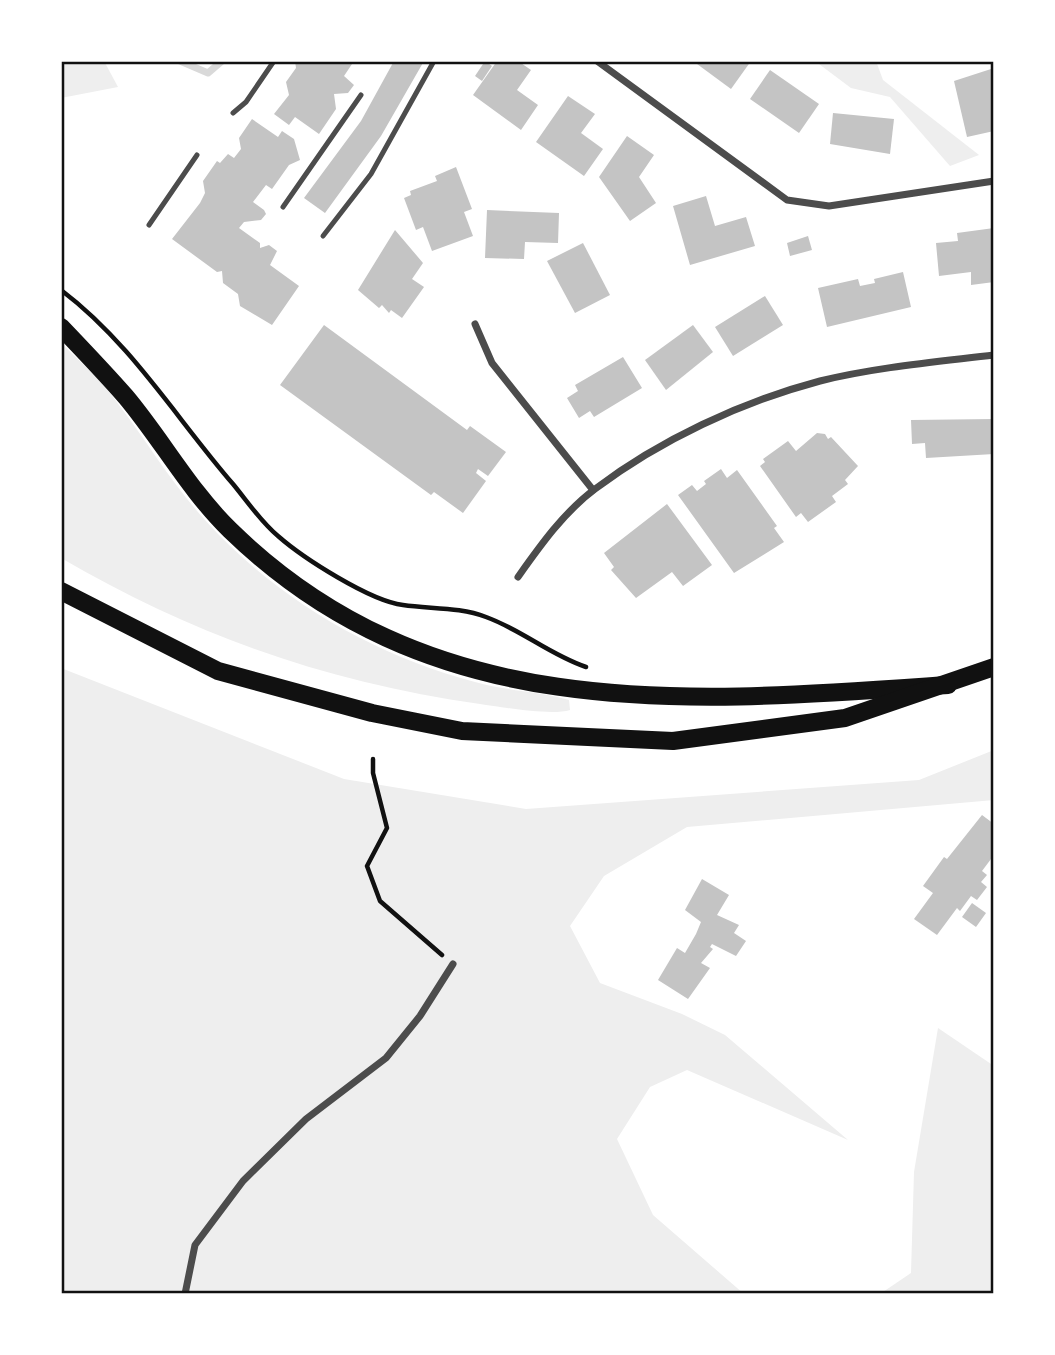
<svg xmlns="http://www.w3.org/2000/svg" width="1055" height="1355" viewBox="0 0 1055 1355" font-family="'Exo 2',sans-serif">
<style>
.green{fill:#eee}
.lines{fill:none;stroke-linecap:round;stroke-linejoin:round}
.stream{stroke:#d9d9d9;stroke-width:7}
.building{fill:#c4c4c4}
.path{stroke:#111;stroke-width:4.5}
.service{stroke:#4c4c4c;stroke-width:5}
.minor{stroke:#4c4c4c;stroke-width:7}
.primary{stroke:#111;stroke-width:18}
.neatline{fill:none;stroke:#111;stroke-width:2.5}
</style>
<rect width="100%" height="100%" fill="#fff"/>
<!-- green -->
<g class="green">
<polygon points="61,61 104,61 118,87 61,98"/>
<polygon points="815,61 876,61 883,80 979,155 950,166 890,97 851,88"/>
<path d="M 61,343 C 81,362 103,382 119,405 C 148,443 172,484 205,520 C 276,599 373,655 475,682 C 506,691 538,691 569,700 L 570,710 C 551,716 502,707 480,704 C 327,682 195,636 61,558 Z"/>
<polygon points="61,668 344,779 526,809 919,780 994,750 994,800 687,827 604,876 570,926 600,983 682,1014 725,1035 848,1140 687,1070 650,1087 617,1139 653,1215 744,1294 61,1294"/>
<polygon points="938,1028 994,1066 994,1294 880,1294 911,1273 914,1172"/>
</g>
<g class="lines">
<!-- stream -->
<polyline class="stream" points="180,61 208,73 222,61"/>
</g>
<!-- building -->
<g class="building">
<polygon points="295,61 354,61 344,76 354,85 348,93 334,94 336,109 319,134 295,117 289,125 274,114 289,95 286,82 296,68"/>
<polygon points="394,61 424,61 381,136 325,213 304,198 361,121"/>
<polygon points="485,61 492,66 482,81 475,76"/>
<polygon points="497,61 518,61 531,70 517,90 538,105 521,130 473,95"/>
<polygon points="693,61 751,61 731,89"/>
<polygon points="991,69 994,131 967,137 954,81"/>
<polygon points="770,70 819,104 799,133 750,99"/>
<polygon points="568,96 595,114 581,133 603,149 584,176 536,142"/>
<polygon points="833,113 894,119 890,154 830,144"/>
<polygon points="252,119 278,137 282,131 294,139 300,160 289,165 272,189 266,185 253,202 264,210 266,214 261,220 244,222 239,228 260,243 260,248 269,245 277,251 270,265 299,286 272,325 240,306 238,294 223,283 222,271 217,272 172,239 200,203 205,193 203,181 217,161 220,163 228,154 234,158 241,149 239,138"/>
<polygon points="627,136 654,155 639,177 656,203 630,221 599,177"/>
<polygon points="456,167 472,209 464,212 473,236 432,251 423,227 416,230 404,198 411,195 410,191 437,181 435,176"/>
<polygon points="706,196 715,226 746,217 755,246 690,265 673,206"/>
<polygon points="487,210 559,213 558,243 525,242 524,259 485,258"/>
<polygon points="994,228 994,282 971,285 971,272 939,276 936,243 958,241 957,233"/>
<polygon points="395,230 423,263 412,279 424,287 402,318 391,310 389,313 382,305 379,308 358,290"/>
<polygon points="808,236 812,250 790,256 787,243"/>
<polygon points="583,243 610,295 575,313 547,261"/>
<polygon points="903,272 911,307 827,327 818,288 858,279 860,286 875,283 874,279"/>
<polygon points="765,296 783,325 733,356 715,327"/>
<polygon points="324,325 467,430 470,426 506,452 488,476 478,469 476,473 486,481 463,513 434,492 431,495 280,385"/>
<polygon points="693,325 713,352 666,390 645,360"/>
<polygon points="623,357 642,388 594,417 590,411 579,418 567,398 578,391 575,385"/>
<polygon points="994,419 994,454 926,458 925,443 912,444 911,420"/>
<polygon points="817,433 825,434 828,439 831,437 858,466 845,480 848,484 832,496 836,502 808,522 801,513 796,517 760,466 765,462 763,459 788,441 796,451"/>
<polygon points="721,469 727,478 737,470 777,526 774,528 784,542 734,573 678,495 692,485 697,491 706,484 704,481"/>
<polygon points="667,504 712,565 683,586 672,572 636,598 611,570 614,567 604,553"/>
<polygon points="982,815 994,824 994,855 982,871 987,875 981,882 987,887 977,900 971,896 960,911 957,908 937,935 914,919 933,893 923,886 944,857 947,859"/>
<polygon points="702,879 729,895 717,915 739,925 734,933 746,941 736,956 712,944 710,947 713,949 701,963 710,968 688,999 658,980 677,948 685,953 696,934 701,922 685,910"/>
<polygon points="972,903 986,913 976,927 962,917"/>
</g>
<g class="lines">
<!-- path -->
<g class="path">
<path d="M 61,290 C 131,343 176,418 233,484 C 247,501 261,522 278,536 C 303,558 370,601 403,605 C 430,609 460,607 486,617 C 522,630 550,655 586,667"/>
<polyline points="373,759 373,773 387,828 367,866 380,901 442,955"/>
</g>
<!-- service -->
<g class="service">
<polyline points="233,113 246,102 274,61"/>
<polyline points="283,207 361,95"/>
<polyline points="149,225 197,155"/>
<polyline points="323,236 371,174 434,61"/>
</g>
<!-- minor -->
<g class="minor">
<polyline points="597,61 787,200 829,206 994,181"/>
<polyline points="475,324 492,363 593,490"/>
<path d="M 518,577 C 540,546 564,512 595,489 C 660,440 741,402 820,381 C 877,367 936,362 994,355"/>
<polyline points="185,1294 195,1245 243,1181 306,1119 386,1058 420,1016 453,964"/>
</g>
<!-- primary -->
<g class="primary">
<path d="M 61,327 C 83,350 105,373 126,397 C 162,440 189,490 230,530 C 432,727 689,703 948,685"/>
<polyline points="61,591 218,671 372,713 462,731 673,741 845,718 994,667"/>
</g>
</g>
<!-- border -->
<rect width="1055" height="1355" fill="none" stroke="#ffffff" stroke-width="126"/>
<rect x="63" y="63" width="929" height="1229" class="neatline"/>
</svg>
